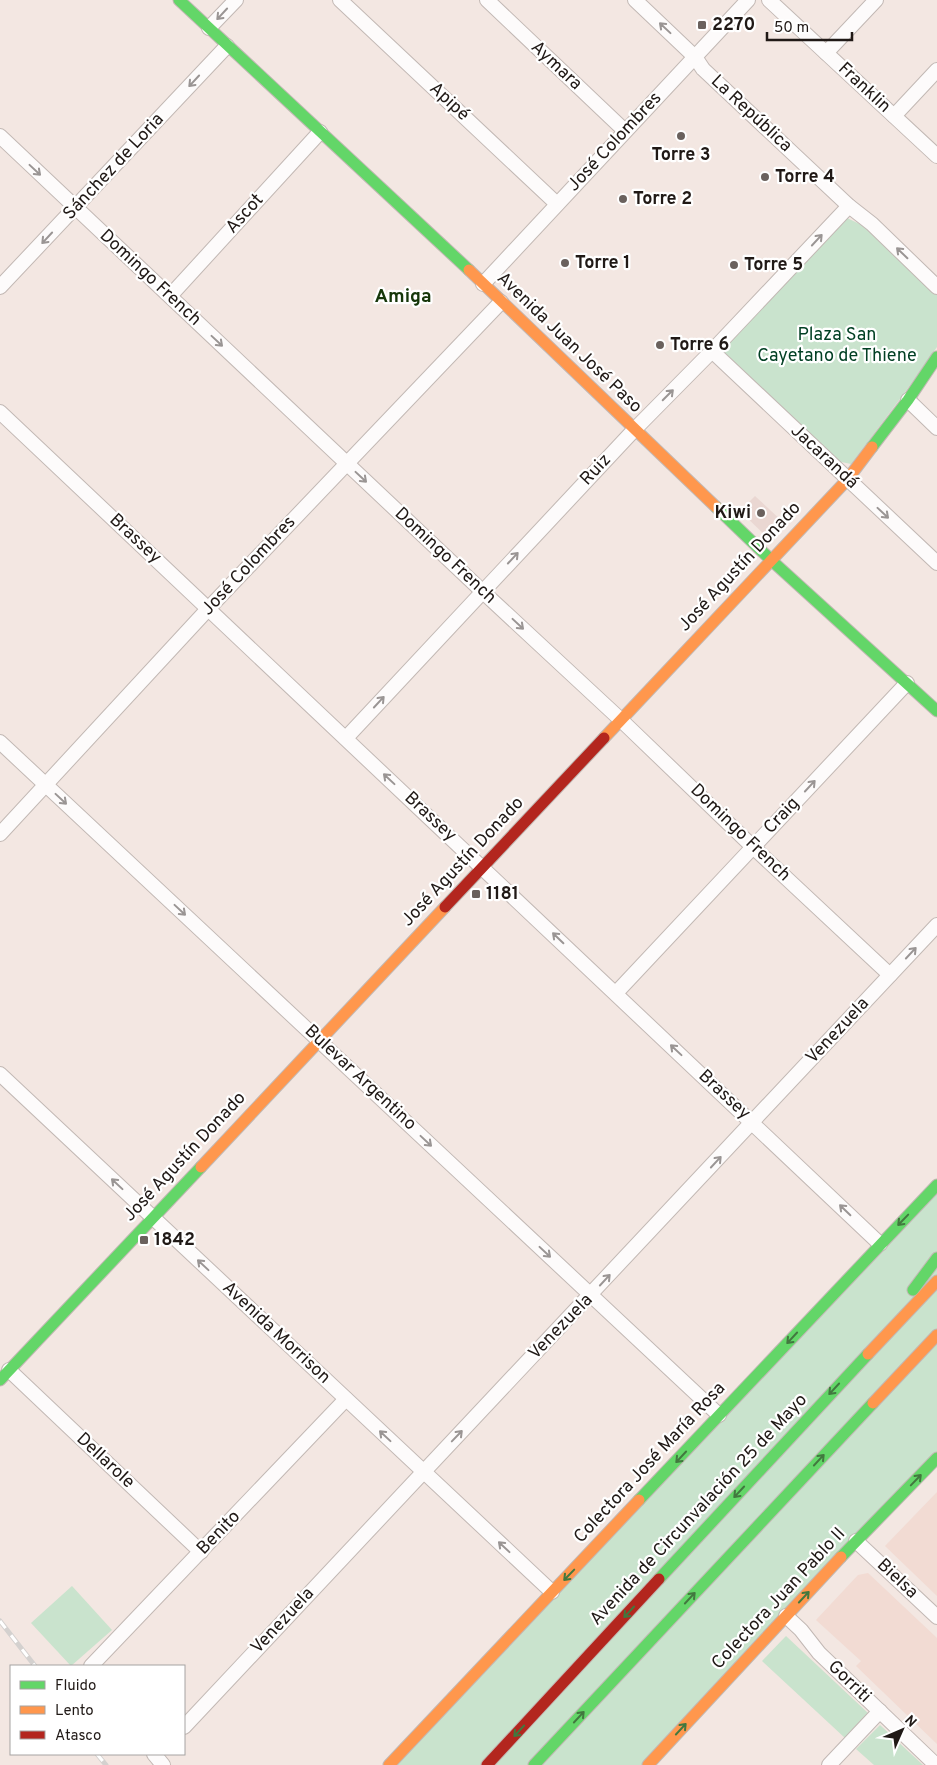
<svg xmlns="http://www.w3.org/2000/svg" width="937" height="1765" viewBox="0 0 937 1765" font-family="Overpass,sans-serif">
<style>
.commercial{fill:#ead7d2}
.built{fill:#f2dbd3}
.green{fill:#c9e3cd}
.lines{fill:none;stroke-linecap:round;stroke-linejoin:round}
.street-casing{stroke:#c2b8b4;stroke-width:16}
.fast-casing{stroke:#c2b8b4;stroke-width:13}
.slow-casing{stroke:#c2b8b4;stroke-width:13}
.jam-casing{stroke:#c2b8b4;stroke-width:13}
.street{stroke:#fdfbfb;stroke-width:14}
.fast{stroke:#63d668;stroke-width:11}
.slow{stroke:#ff974d;stroke-width:11}
.jam{stroke:#b3261e;stroke-width:11}
.rail-casing{stroke:#d4d1cf;stroke-width:5}
.rail{stroke:#fff;stroke-width:3;stroke-dasharray:9;stroke-linecap:butt}
.oneway{stroke:#9a9594}
.oneway2{stroke:#42783f}
.poi-dot{fill:#6a615d;stroke:#fff;stroke-width:2}
.labels{text-anchor:middle;dominant-baseline:central;stroke-width:4.5;stroke-linejoin:round;paint-order:stroke}
.poi-label{font-size:18px;font-weight:bold;fill:#201916;stroke:#fff;text-anchor:start}
.street-label{font-size:18px;fill:#201916;stroke:#fff}
.park-label{font-size:18px;fill:#024024;stroke:#fff}
.neighbourhood-label{font-size:19px;font-weight:bold;fill:#16370a;stroke:#fff}
</style>
<rect width="100%" height="100%" fill="#f3e7e2"/>
<!-- commercial -->
<polygon class="commercial" points="755,496 783,522 768,538 740,511"/>
<!-- built -->
<g class="built">
<polygon points="937,1492 937,1596 885,1546"/>
<polygon points="868,1573 937,1638 937,1744 856,1666 861,1661 816,1620 858,1575"/>
</g>
<!-- green -->
<g class="green">
<polygon points="845,217 874,231 937,292 937,347 903,395 851,464 832,460 728,361 723,351 728,340"/>
<polygon points="937,1185 937,1458 648,1765 389,1765"/>
<polygon points="72,1586 112,1630 71,1666 31,1623"/>
<polygon points="786,1636 868,1713 845,1738 762,1661"/>
<polygon points="880,1725 923,1765 874,1765 856,1749"/>
</g>
<g class="lines">
<!-- street casing -->
<g class="street-casing">
<g id="street">
<polyline points="340,0 557,204"/>
<polyline points="487,0 625,131"/>
<polyline points="635,0 695,57 703,69 849,206 872,224 937,287"/>
<polyline points="769,0 937,156"/>
<polyline points="209,28 236,0"/>
<polyline points="826,53 876,0"/>
<polyline points="894,116 937,70"/>
<polyline points="0,136 482,591 621,720 753,847 890,975"/>
<polyline points="483,284 748,0"/>
<polyline points="0,287 227,46"/>
<polyline points="170,296 320,132"/>
<polyline points="712,351 937,563"/>
<polyline points="908,400 937,428"/>
<polyline points="0,412 880,1244"/>
<polyline points="346,738 634,430 712,351 849,206"/>
<polyline points="0,742 719,1415"/>
<polyline points="0,834 208,609 501,302"/>
<polyline points="616,993 907,683"/>
<polyline points="0,1074 552,1592"/>
<polyline points="9,1370 201,1552"/>
<polyline points="856,1541 937,1617"/>
<polyline points="786,1616 801,1630 819,1653 936,1765"/>
<polyline points="91,1666 346,1399"/>
<polyline points="184,1727 937,925"/>
<polyline points="154,1754 163,1765"/>
<polyline points="829,1765 880,1711"/>
</g>
</g>
<!-- fast casing -->
<g class="fast-casing">
<g id="fast">
<polyline points="179,0 469,270"/>
<polyline points="872,447 908,400 937,357"/>
<polyline points="716,507 771,560 937,711"/>
<polyline points="913,1290 937,1258"/>
<polyline points="0,1380 201,1167"/>
<polyline points="639,1500 937,1185"/>
<polyline points="841,1557 937,1458"/>
<polyline points="659,1579 868,1354"/>
<polyline points="534,1765 873,1403"/>
</g>
</g>
<!-- slow casing -->
<g class="slow-casing">
<g id="slow">
<polyline points="469,270 716,507"/>
<polyline points="604,738 847,480 872,447"/>
<polyline points="201,1167 445,907"/>
<polyline points="868,1354 937,1281"/>
<polyline points="873,1403 937,1335"/>
<polyline points="389,1765 639,1500"/>
<polyline points="648,1765 841,1557"/>
</g>
</g>
<!-- jam casing -->
<g class="jam-casing">
<g id="jam">
<polyline points="445,907 604,738"/>
<polyline points="487,1765 659,1579"/>
</g>
</g>
<!-- street -->
<use href="#street" class="street"/>
<!-- fast -->
<use href="#fast" class="fast"/>
<!-- slow -->
<use href="#slow" class="slow"/>
<!-- jam -->
<use href="#jam" class="jam"/>
<!-- rail casing -->
<g class="rail-casing">
<g id="rail">
<polyline points="0,1621 35,1666"/>
<polyline points="97,1754 106,1765"/>
</g>
</g>
<!-- rail -->
<use href="#rail" class="rail"/>
</g>
<!-- one-way arrows -->
<defs><path id="oneway-shaft" d="M-6 0H5M1.5-3L5.5 0L1.5 3" fill="none" stroke-width="1.6" stroke-linecap="round" stroke-linejoin="round" transform="scale(1.25)"/></defs>
<g class="oneway">
<use href="#oneway-shaft" transform="translate(222 14) rotate(133)"/>
<use href="#oneway-shaft" transform="translate(665 28) rotate(-137)"/>
<use href="#oneway-shaft" transform="translate(194 81) rotate(133)"/>
<use href="#oneway-shaft" transform="translate(35 170) rotate(43)"/>
<use href="#oneway-shaft" transform="translate(47 238) rotate(133)"/>
<use href="#oneway-shaft" transform="translate(817 240) rotate(-47)"/>
<use href="#oneway-shaft" transform="translate(902 253) rotate(-136)"/>
<use href="#oneway-shaft" transform="translate(217 341) rotate(43)"/>
<use href="#oneway-shaft" transform="translate(668 395) rotate(-45)"/>
<use href="#oneway-shaft" transform="translate(361 477) rotate(43)"/>
<use href="#oneway-shaft" transform="translate(883 513) rotate(43)"/>
<use href="#oneway-shaft" transform="translate(513 558) rotate(-47)"/>
<use href="#oneway-shaft" transform="translate(518 624) rotate(43)"/>
<use href="#oneway-shaft" transform="translate(379 702) rotate(-47)"/>
<use href="#oneway-shaft" transform="translate(389 779) rotate(-137)"/>
<use href="#oneway-shaft" transform="translate(810 786) rotate(-47)"/>
<use href="#oneway-shaft" transform="translate(61 799) rotate(43)"/>
<use href="#oneway-shaft" transform="translate(180 910) rotate(43)"/>
<use href="#oneway-shaft" transform="translate(558 938) rotate(-136)"/>
<use href="#oneway-shaft" transform="translate(911 953) rotate(-47)"/>
<use href="#oneway-shaft" transform="translate(676 1050) rotate(-137)"/>
<use href="#oneway-shaft" transform="translate(426 1141) rotate(43)"/>
<use href="#oneway-shaft" transform="translate(716 1162) rotate(-47)"/>
<use href="#oneway-shaft" transform="translate(117 1184) rotate(-137)"/>
<use href="#oneway-shaft" transform="translate(845 1210) rotate(-136)"/>
<use href="#oneway-shaft" transform="translate(545 1252) rotate(43)"/>
<use href="#oneway-shaft" transform="translate(203 1265) rotate(-137)"/>
<use href="#oneway-shaft" transform="translate(605 1280) rotate(-47)"/>
<use href="#oneway-shaft" transform="translate(385 1436) rotate(-137)"/>
<use href="#oneway-shaft" transform="translate(457 1436) rotate(-46)"/>
<use href="#oneway-shaft" transform="translate(504 1547) rotate(-137)"/>
</g>
<g class="oneway2">
<use href="#oneway-shaft" transform="translate(903 1220) rotate(134)"/>
<use href="#oneway-shaft" transform="translate(792 1338) rotate(133)"/>
<use href="#oneway-shaft" transform="translate(834 1389) rotate(133)"/>
<use href="#oneway-shaft" transform="translate(681 1457) rotate(133)"/>
<use href="#oneway-shaft" transform="translate(819 1460) rotate(-47)"/>
<use href="#oneway-shaft" transform="translate(916 1480) rotate(-46)"/>
<use href="#oneway-shaft" transform="translate(739 1492) rotate(133)"/>
<use href="#oneway-shaft" transform="translate(569 1575) rotate(134)"/>
<use href="#oneway-shaft" transform="translate(804 1597) rotate(-47)"/>
<use href="#oneway-shaft" transform="translate(690 1598) rotate(-47)"/>
<use href="#oneway-shaft" transform="translate(629 1612) rotate(133)"/>
<use href="#oneway-shaft" transform="translate(579 1717) rotate(-47)"/>
<use href="#oneway-shaft" transform="translate(681 1729) rotate(-47)"/>
<use href="#oneway-shaft" transform="translate(519 1731) rotate(133)"/>
</g>
<!-- markers -->
<g class="poi-dot">
<rect x="697" y="20" width="10" height="10" rx="2.5"/>
<circle cx="681" cy="136" r="5"/>
<circle cx="765" cy="177" r="5"/>
<circle cx="623" cy="199" r="5"/>
<circle cx="565" cy="263" r="5"/>
<circle cx="734" cy="265" r="5"/>
<circle cx="660" cy="345" r="5"/>
<circle cx="761" cy="513" r="5"/>
<rect x="471" y="889" width="10" height="10" rx="2.5"/>
<rect x="139" y="1235" width="10" height="10" rx="2.5"/>
</g>
<g class="labels">
<!-- poi labels -->
<g class="poi-label">
<text x="712" y="25">2270</text>
<text x="681" y="155" text-anchor="middle">Torre 3</text>
<text x="775" y="177">Torre 4</text>
<text x="633" y="199">Torre 2</text>
<text x="575" y="263">Torre 1</text>
<text x="744" y="265">Torre 5</text>
<text x="670" y="345">Torre 6</text>
<text x="751" y="513" text-anchor="end">Kiwi</text>
<text x="486" y="894">1181</text>
<text x="154" y="1240">1842</text>
</g>
<!-- street labels -->
<g class="street-label">
<text transform="translate(556 66) rotate(43)">Aymara</text>
<text transform="translate(864 88) rotate(43)">Franklin</text>
<text transform="translate(449 102) rotate(43)">Apipé</text>
<text transform="translate(751 114) rotate(43)">La República</text>
<text transform="translate(615 142) rotate(-47)">José Colombres</text>
<text transform="translate(114 167) rotate(-47)">Sánchez de Loria</text>
<text transform="translate(245 214) rotate(-48)">Ascot</text>
<text transform="translate(150 278) rotate(43)">Domingo French</text>
<text transform="translate(569 343) rotate(44)">Avenida Juan José Paso</text>
<text transform="translate(824 457) rotate(43)">Jacarandá</text>
<text transform="translate(596 470) rotate(-47)">Ruiz</text>
<text transform="translate(135 539) rotate(43)">Brassey</text>
<text transform="translate(445 556) rotate(43)">Domingo French</text>
<text transform="translate(249 566) rotate(-47)">José Colombres</text>
<text transform="translate(740 567) rotate(-47)">José Agustín Donado</text>
<text transform="translate(782 816) rotate(-47)">Craig</text>
<text transform="translate(430 817) rotate(43)">Brassey</text>
<text transform="translate(740 833) rotate(44)">Domingo French</text>
<text transform="translate(463 862) rotate(-47)">José Agustín Donado</text>
<text transform="translate(838 1031) rotate(-47)">Venezuela</text>
<text transform="translate(360 1078) rotate(43)">Bulevar Argentino</text>
<text transform="translate(724 1095) rotate(43)">Brassey</text>
<text transform="translate(185 1157) rotate(-47)">José Agustín Donado</text>
<text transform="translate(561 1327) rotate(-46)">Venezuela</text>
<text transform="translate(276 1333) rotate(43)">Avenida Morrison</text>
<text transform="translate(105 1461) rotate(43)">Dellarole</text>
<text transform="translate(650 1463) rotate(-47)">Colectora José María Rosa</text>
<text transform="translate(699 1510) rotate(-47)">Avenida de Circunvalación 25 de Mayo</text>
<text transform="translate(219 1533) rotate(-46)">Benito</text>
<text transform="translate(897 1579) rotate(43)">Bielsa</text>
<text transform="translate(779 1599) rotate(-47)">Colectora Juan Pablo II</text>
<text transform="translate(283 1621) rotate(-47)">Venezuela</text>
<text transform="translate(849 1682) rotate(44)">Gorriti</text>
</g>
<!-- park labels -->
<g class="park-label">
<text x="837" y="335">Plaza San<tspan x="837" dy="21">Cayetano de Thiene</tspan></text>
</g>
<!-- neighbourhood labels -->
<g class="neighbourhood-label">
<text x="403" y="297">Amiga</text>
</g>
</g>
<!-- legend -->
<rect x="10" y="1665" width="175" height="90" fill="#ffffff" stroke="#a6a3a2"/>
<rect x="20" y="1681" width="25" height="8" fill="#63d668" stroke="#a6a3a2"/>
<text x="55" y="1690" font-size="15" fill="#201916">Fluido</text>
<rect x="20" y="1706" width="25" height="8" fill="#ff974d" stroke="#a6a3a2"/>
<text x="55" y="1715" font-size="15" fill="#201916">Lento</text>
<rect x="20" y="1731" width="25" height="8" fill="#b3261e" stroke="#a6a3a2"/>
<text x="55" y="1740" font-size="15" fill="#201916">Atasco</text>
<!-- north arrow -->
<g transform="translate(902 1730) rotate(45)" stroke="#ffffff" stroke-width="4" paint-order="stroke">
<path d="M0-4L9 19L0 12L-9 19Z" fill="#201916"/>
<text y="-8" font-size="14" font-weight="bold" text-anchor="middle" fill="#201916">N</text>
</g>
<!-- scale -->
<path d="M767 32v8h85v-8" fill="none" stroke="#201916" stroke-width="2.5"/>
<text x="774" y="32" font-size="15" fill="#201916" stroke="#ffffff" stroke-width="4" paint-order="stroke">50 m</text>
</svg>
